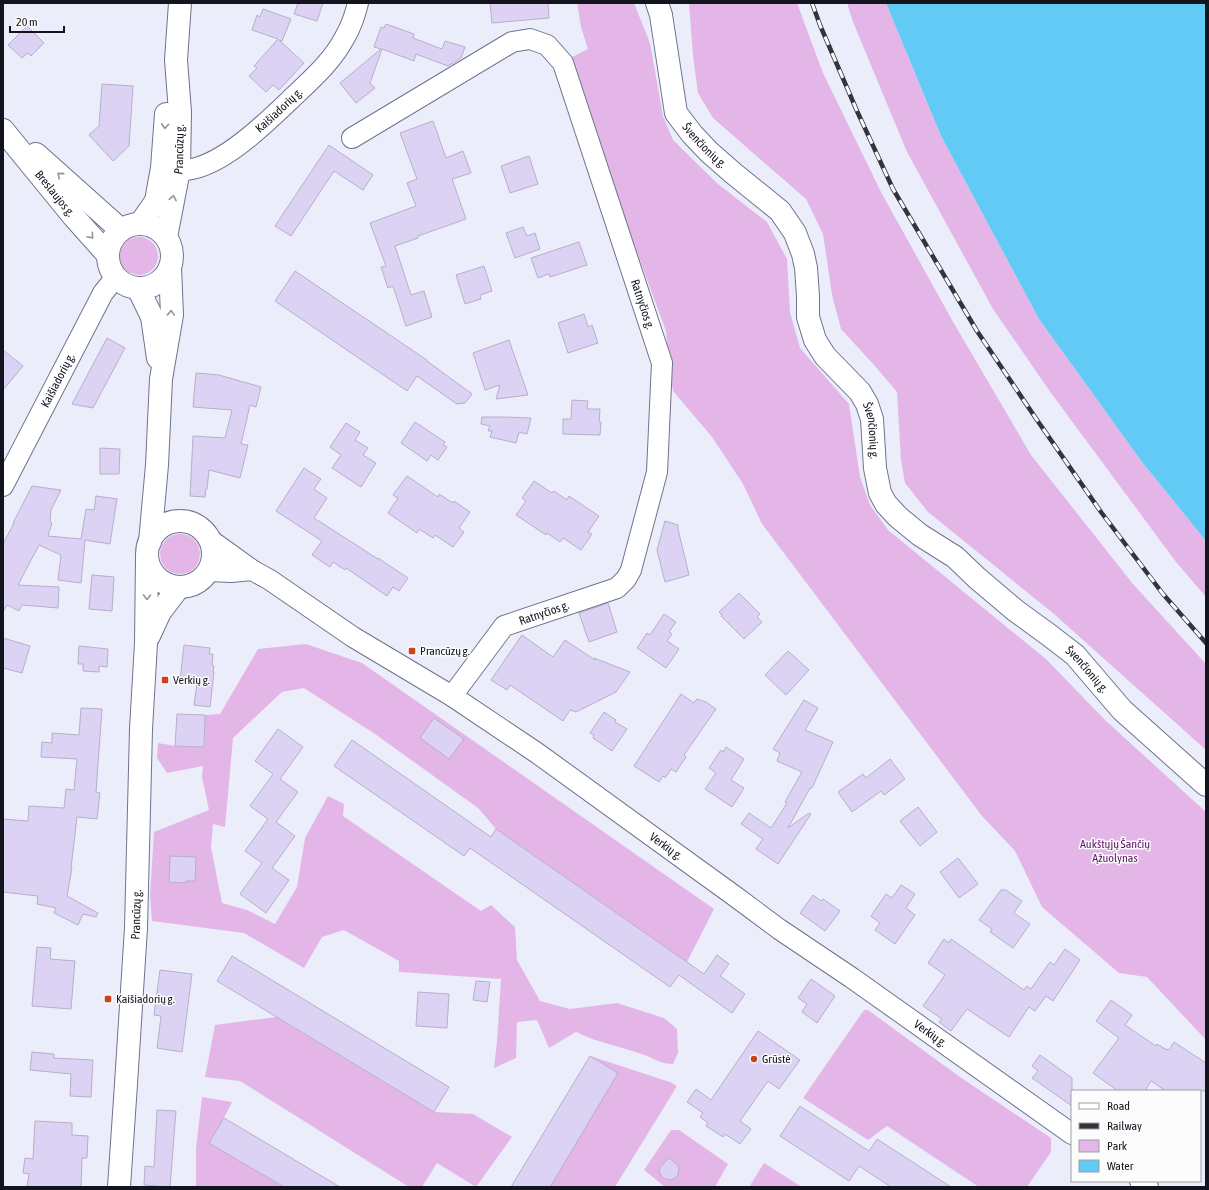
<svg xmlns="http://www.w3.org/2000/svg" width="1209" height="1190" viewBox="0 0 1209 1190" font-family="'Asap Condensed',sans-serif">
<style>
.green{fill:#e4b6e8;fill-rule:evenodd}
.water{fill:#61cbf6}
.building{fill:#dcd2f3;stroke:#b7aecb}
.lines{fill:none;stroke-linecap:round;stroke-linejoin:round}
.street-casing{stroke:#6e738e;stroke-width:22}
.secondary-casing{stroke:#6e738e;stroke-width:24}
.street{stroke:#fff;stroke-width:20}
.secondary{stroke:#fff;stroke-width:22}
.rail-casing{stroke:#32343e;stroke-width:4.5}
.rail{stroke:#fcfcfc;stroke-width:3;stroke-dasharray:9;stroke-linecap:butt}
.oneway{stroke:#94959a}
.poi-dot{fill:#cc421d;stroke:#fcfcfc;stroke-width:1.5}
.labels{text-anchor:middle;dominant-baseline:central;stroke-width:3;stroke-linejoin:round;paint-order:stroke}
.street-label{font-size:12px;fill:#12141e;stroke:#fcfcfc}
.poi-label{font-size:12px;fill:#12141e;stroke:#fcfcfc;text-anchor:start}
.park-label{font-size:12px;fill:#5e1567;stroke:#fcfcfc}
</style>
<rect width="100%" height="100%" fill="#ebeefa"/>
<!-- green -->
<g class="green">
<polygon points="577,3 634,3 650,43 663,116 673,140 718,184 767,222 787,259 790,312 800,348 849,404 860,477 870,505 888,530 1046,659 1105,720 1206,812 1206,1040 1147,977 1119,973 1042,907 1015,851 982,816 762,524 743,484 712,437 673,391 670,375 666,331 566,60 588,49 581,27"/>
<polygon points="689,3 797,3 823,73 881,192 952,320 1031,455 1133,584 1206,664 1206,750 1054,614 928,512 905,483 901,460 897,392 874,365 841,329 832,295 823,234 806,199 713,118 698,93 693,56"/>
<polygon points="847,3 886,3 941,136 1039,319 1142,462 1206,541 1206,597 1176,562 1051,393 993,309 907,152 853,22"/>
<circle cx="139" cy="256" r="19"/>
<circle cx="180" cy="554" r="20"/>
<path d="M 306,644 L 362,663 L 714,909 L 687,962 L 496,829 L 478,808 L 375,734 L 304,688 L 282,692 L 252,720 L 233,738 L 225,827 L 213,824 L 211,847 L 222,903 L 247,910 L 275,924 L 297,887 L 305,838 L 328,796 L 344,804 L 343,816 L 481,911 L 491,905 L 515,927 L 517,960 L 540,1001 L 570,1009 L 617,1003 L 664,1018 L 677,1029 L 678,1053 L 673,1064 C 661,1064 657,1060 647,1056 C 623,1047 598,1043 576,1032 L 549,1048 L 537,1020 L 517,1022 L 516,1058 L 494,1068 L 497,1041 L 501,979 L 399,972 L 399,961 L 344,930 L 322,937 L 304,968 L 244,933 L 152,921 L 150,896 L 154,832 L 209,810 L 202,777 L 203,766 L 167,773 L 157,758 L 158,743 L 175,746 L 204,747 L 205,715 L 220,714 L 258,649 Z"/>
<polygon points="864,1010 868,1010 960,1077 1051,1138 1051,1152 1027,1187 979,1187 887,1126 868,1140 803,1098"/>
<polygon points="276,1017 434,1112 473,1114 512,1137 476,1187 437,1163 422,1187 409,1187 240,1081 205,1077 215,1025"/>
<polygon points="590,1056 670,1082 677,1086 615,1187 550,1187 618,1073"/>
<polygon points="202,1097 232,1102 224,1118 209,1143 284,1187 196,1187 196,1148"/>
<path d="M 671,1130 L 679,1130 L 728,1164 L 715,1187 L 665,1187 L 644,1170 ZM 669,1161 L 678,1165 C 683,1184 658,1184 660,1169 C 660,1164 665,1162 669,1161 Z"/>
<polygon points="764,1163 802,1187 749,1187"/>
</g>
<!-- water -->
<polygon class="water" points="886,3 1206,3 1206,541 1142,462 1039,319 941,136"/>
<!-- building -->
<g class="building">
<polygon points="298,3 323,3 317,21 294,14"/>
<polygon points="490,3 548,3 549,18 492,23"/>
<polygon points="263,9 291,19 282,41 279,40 304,63 279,90 273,85 266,92 249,76 257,68 254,66 278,39 252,30 257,15 260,17"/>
<polygon points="386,24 414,34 413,38 442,49 445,41 465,47 461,58 448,66 416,54 414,61 382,49 370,83 375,88 356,103 340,83 381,49 374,47 381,27 384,28"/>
<polygon points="27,26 44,43 31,56 28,53 22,58 8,45"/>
<polygon points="102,84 133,86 129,146 113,161 89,135 99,126"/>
<polygon points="433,121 446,158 463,151 471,173 452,179 466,219 418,236 418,238 395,246 411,295 424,291 432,317 406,326 393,286 388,288 381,267 386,266 370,223 416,206 407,183 417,179 400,133"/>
<polygon points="329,145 373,175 363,190 334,171 291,236 275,226"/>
<polygon points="529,156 538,184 510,193 501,166"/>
<polygon points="523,227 527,236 535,233 540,249 515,258 506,233"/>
<polygon points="579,242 587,265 550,277 549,274 538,278 531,258"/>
<polygon points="484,266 492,291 480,295 481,299 465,304 456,275"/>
<polygon points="295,271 427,360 427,361 472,394 465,403 457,404 417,376 407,391 275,301"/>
<polygon points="584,314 588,327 592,325 598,343 568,353 558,323"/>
<polygon points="107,338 125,348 93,408 72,404"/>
<polygon points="509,340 528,395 496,399 500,385 485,390 473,353"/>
<polygon points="3,350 23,366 3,390"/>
<polygon points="196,373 219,375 261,387 256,407 250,405 241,444 248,445 240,478 209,470 207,489 206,489 205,497 190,496 193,436 225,438 232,410 193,407"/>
<polygon points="572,400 588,401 587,409 600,409 599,422 601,422 600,435 563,434 563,419 571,419"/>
<polygon points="482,417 504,417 531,418 527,434 519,432 516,443 490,437 492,431 488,431 490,426 481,424"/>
<polygon points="415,422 445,442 443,445 447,447 438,460 431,455 427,461 401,443"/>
<polygon points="346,423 360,432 355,440 368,448 363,455 376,463 361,487 332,468 341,455 330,447"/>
<polygon points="100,448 120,449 119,474 100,474"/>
<polygon points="304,468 321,479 314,489 327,498 314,518 378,559 378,558 408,578 399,591 393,587 387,596 346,568 345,570 333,562 330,567 312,555 322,541 276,511"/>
<polygon points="407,476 438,497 439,494 453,503 454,501 470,512 459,528 464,532 453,547 435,535 433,538 419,529 417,533 388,513 398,498 393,495"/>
<polygon points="534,481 552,493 554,491 567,500 569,496 599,516 588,532 592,534 581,550 563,538 560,542 547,533 546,535 516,515 526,501 522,498"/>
<polygon points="32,486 61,490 51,510 50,522 52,523 48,536 81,539 86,509 94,510 96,496 117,499 110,544 85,540 81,583 58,580 61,555 39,545 18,585 59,587 58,608 22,605 19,611 7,605 3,612 3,544 14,523 13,523"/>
<polygon points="665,521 678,525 678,529 689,575 665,582 657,550"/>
<polygon points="92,575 114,577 112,611 89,609"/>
<polygon points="739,593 760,614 757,617 762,622 744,639 721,616 722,615 719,612"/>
<polygon points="608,603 617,632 589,642 579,613"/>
<polygon points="664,614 676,622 669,632 672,634 667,641 679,649 666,668 637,648 647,633 650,635"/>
<polygon points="522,635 553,657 565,640 595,660 594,658 630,672 616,692 576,712 570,710 563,721 510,685 507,690 491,680"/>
<polygon points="3,638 30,646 22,673 3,668"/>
<polygon points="184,645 210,648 209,654 213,654 212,665 214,666 213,671 214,672 210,707 194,705 197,683 180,681"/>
<polygon points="79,646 108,649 107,667 99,666 99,672 83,671 83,664 78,664"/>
<polygon points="788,651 809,670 786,695 765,675"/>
<polygon points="681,694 694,703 697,699 706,702 716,709 684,755 686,757 676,772 671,769 665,778 663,776 659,782 634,766"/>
<polygon points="804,700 818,708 805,730 833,742 812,788 810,788 788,828 809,813 811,814 778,864 756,849 763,839 741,824 749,813 771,828 787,803 785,802 802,772 777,761 780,753 773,749"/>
<polygon points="81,708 102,709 96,792 100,793 97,819 77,817 71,868 72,868 67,896 98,913 96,917 83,914 78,925 54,913 56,908 37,904 38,896 3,892 3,819 28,821 29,806 64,808 66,789 74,790 77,759 41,757 42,742 52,743 52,733 79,735"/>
<polygon points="604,712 616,720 615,722 627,729 612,751 593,738 594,735 590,733"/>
<polygon points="177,714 205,715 204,747 175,746"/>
<polygon points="434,718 464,739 449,759 420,738"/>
<polygon points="278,729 303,747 280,779 298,792 276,822 295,836 272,868 289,880 266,913 240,894 262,863 245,851 268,819 250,806 273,774 255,761"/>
<polygon points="352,740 491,837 496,829 704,974 717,955 729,964 720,976 745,994 732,1013 679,975 670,987 470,848 464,856 334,766"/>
<polygon points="726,747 744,759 731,780 744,788 732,807 705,789 716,773 709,768 721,750 723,752"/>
<polygon points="890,759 905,779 884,795 881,791 852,812 838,792 863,774 866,778"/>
<polygon points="918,807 937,832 920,846 900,821"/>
<polygon points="170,856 196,857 195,881 186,881 185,883 169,882"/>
<polygon points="958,858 978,884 959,898 940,872"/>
<polygon points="901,885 915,894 906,908 915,915 895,944 875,930 880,923 871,916 886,894 892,898"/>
<polygon points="1001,890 1006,890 1022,901 1014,913 1030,924 1013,948 990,932 992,929 979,920"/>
<polygon points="813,895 821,901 823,899 840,911 825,931 800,913"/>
<polygon points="944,939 949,943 951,939 1024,990 1027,986 1031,989 1050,962 1054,965 1065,949 1080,960 1053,1001 1046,996 1035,1011 1029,1007 1009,1037 967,1009 951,1031 939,1022 942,1019 923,1006 945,975 928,963"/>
<polygon points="37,947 51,948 50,959 75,961 71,1009 32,1006"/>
<polygon points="232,956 449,1087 434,1112 217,981"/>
<polygon points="160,970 192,974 182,1052 157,1048 161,1016 154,1015"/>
<polygon points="811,979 835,996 817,1023 802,1012 807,1004 798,998"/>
<polygon points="476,981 490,982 487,1002 473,1000"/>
<polygon points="418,992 449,994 447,1028 416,1026"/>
<polygon points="1111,1000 1132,1015 1125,1025 1156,1046 1157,1044 1167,1050 1167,1049 1169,1050 1174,1042 1206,1063 1206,1091 1166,1091 1151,1081 1145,1091 1118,1091 1093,1073 1119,1038 1096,1021"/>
<polygon points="758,1031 800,1060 779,1089 768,1081 740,1121 751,1129 740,1144 725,1134 723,1137 706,1126 708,1123 700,1117 703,1113 687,1102 696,1089 711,1100"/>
<polygon points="32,1052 54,1054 54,1058 93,1060 91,1097 70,1096 71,1074 30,1070"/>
<polygon points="1040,1055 1072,1078 1072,1106 1032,1078 1038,1071 1032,1066"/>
<polygon points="590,1056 618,1073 550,1187 511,1187"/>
<polygon points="800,1106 869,1151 877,1139 951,1187 891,1187 859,1166 849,1181 780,1136"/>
<polygon points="157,1110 176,1111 170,1187 144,1185 145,1166 154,1167"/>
<polygon points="224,1118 241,1128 340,1187 284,1187 209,1143"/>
<polygon points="35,1121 72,1123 72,1135 88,1136 87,1158 82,1158 81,1187 27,1187 29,1174 23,1173 25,1158 33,1159"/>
<polygon points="669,1158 678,1165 679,1170 678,1175 674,1179 669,1180 665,1179 661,1176 659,1171 661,1166"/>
</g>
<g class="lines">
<!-- street casing -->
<g class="street-casing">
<g id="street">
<path id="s1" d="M 352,138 L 512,42 L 530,39 L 547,45 L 563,63 L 662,363 L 657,472 L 631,570 L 626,579 L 617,588 L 504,626 L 452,696"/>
<path id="s2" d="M 164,168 C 173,170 183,171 192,169 C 226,162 266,123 291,99 C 311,80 332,62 345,37 C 351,27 355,15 358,3"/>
<path id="s3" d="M 3,486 L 103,293 L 116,277"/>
<path id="s4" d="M 209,539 L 252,570 L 270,580 L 353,637 L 452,696 L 537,753 L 736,897 L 779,929 L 852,978 L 1072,1134"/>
<polyline points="209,571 231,572 252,570"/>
<polyline points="1140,1181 1148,1187"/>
</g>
</g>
<!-- secondary casing -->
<g class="secondary-casing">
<g id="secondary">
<path id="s5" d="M 657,3 L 661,15 L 676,113 L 692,134 L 709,152 L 733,173 L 780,211 L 795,233 L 803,254 L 806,268 L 808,296 L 808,317 L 815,340 L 825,356 L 860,392 L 867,404 L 872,419 L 875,468 L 880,493 L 886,504 L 898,517 L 920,535 L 955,557 L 977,578 L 1016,611 L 1049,635 L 1075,655 L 1122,710 L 1206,785"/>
<path id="s6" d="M 3,130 L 74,217 L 108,255"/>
<polyline points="36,154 121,230"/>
<polyline points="140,224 156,201 162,168 166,114"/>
<circle cx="140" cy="256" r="32"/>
<path id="s7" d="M 166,237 L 179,170 L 180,112 L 176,60 L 180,3"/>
<polyline points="138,288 152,317 158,358"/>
<circle cx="180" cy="554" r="33"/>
<polyline points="150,542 157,465 161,379 172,315 170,267"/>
<polyline points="149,636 160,612 179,587"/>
<path id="s8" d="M 119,1187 L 126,1084 L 136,928 L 141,729 L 146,643 L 147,558"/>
</g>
</g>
<!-- street -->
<use href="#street" class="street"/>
<!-- secondary -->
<use href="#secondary" class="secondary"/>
<!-- rail casing -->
<g class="rail-casing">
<polyline id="rail" points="812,3 820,25 857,111 893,189 977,331 1037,420 1101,512 1163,594 1206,643"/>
</g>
<!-- rail -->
<use href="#rail" class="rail"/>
</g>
<!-- one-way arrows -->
<defs><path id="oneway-chevron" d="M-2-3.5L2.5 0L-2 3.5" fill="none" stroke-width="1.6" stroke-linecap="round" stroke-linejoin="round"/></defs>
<g class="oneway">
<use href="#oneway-chevron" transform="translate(165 126) rotate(94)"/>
<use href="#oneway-chevron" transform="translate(60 175) rotate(-139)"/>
<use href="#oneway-chevron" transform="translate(173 198) rotate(-79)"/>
<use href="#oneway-chevron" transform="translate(91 236) rotate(49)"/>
<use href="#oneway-chevron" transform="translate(171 313) rotate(-88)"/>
<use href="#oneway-chevron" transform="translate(147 597) rotate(91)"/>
</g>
<!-- markers -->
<g class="poi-dot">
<rect x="408" y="647" width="8" height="8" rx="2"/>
<rect x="161" y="676" width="8" height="8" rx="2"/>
<rect x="104" y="995" width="8" height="8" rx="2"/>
<circle cx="754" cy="1059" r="4"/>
</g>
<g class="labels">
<!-- street labels -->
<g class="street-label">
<text stroke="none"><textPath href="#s2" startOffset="134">Kaišiadorių g.</textPath></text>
<text stroke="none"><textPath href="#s5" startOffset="155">Švenčionių g.</textPath></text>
<text stroke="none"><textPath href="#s7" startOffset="89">Prancūzų g.</textPath></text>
<text stroke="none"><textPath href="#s6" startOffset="82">Breslaujos g.</textPath></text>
<text stroke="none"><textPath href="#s1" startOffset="501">Ratnyčios g.</textPath></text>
<text stroke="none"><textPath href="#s3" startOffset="119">Kaišiadorių g.</textPath></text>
<text stroke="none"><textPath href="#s5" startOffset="502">Švenčionių g.</textPath></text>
<text transform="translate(544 613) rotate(-19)">Ratnyčios g.</text>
<text stroke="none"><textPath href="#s5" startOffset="839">Švenčionių g.</textPath></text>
<text stroke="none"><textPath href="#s4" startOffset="551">Verkių g.</textPath></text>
<text stroke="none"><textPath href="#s8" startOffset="273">Prancūzų g.</textPath></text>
<text stroke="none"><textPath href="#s4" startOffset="875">Verkių g.</textPath></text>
</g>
<!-- poi labels -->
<g class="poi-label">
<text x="420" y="651">Prancūzų g.</text>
<text x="173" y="680">Verkių g.</text>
<text x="116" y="999">Kaišiadorių g.</text>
<text x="762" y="1059">Grūstė</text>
</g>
<!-- park labels -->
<g class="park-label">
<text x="1115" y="844">Aukštųjų Šančių<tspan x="1115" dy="14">Ąžuolynas</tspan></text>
</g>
</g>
<!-- border -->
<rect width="1209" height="1190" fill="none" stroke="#12141e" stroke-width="8"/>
<!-- legend -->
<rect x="1071" y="1090" width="130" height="92" fill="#fcfcfc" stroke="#9e9fa3"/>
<rect x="1079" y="1103" width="20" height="6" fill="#ffffff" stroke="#9e9fa3"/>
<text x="1107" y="1110" font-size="12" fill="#12141e">Road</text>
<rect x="1079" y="1123" width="20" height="6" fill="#32343e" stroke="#9e9fa3"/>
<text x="1107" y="1130" font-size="12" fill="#12141e">Railway</text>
<rect x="1079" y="1140" width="20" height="12" fill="#e4b6e8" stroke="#9e9fa3"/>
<text x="1107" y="1150" font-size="12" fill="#12141e">Park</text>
<rect x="1079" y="1160" width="20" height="12" fill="#61cbf6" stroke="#9e9fa3"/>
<text x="1107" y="1170" font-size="12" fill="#12141e">Water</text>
<!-- scale -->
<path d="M10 26v6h54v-6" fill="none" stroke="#12141e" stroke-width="2"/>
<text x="16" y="26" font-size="12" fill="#12141e" stroke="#fcfcfc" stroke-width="3" paint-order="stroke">20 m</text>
</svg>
